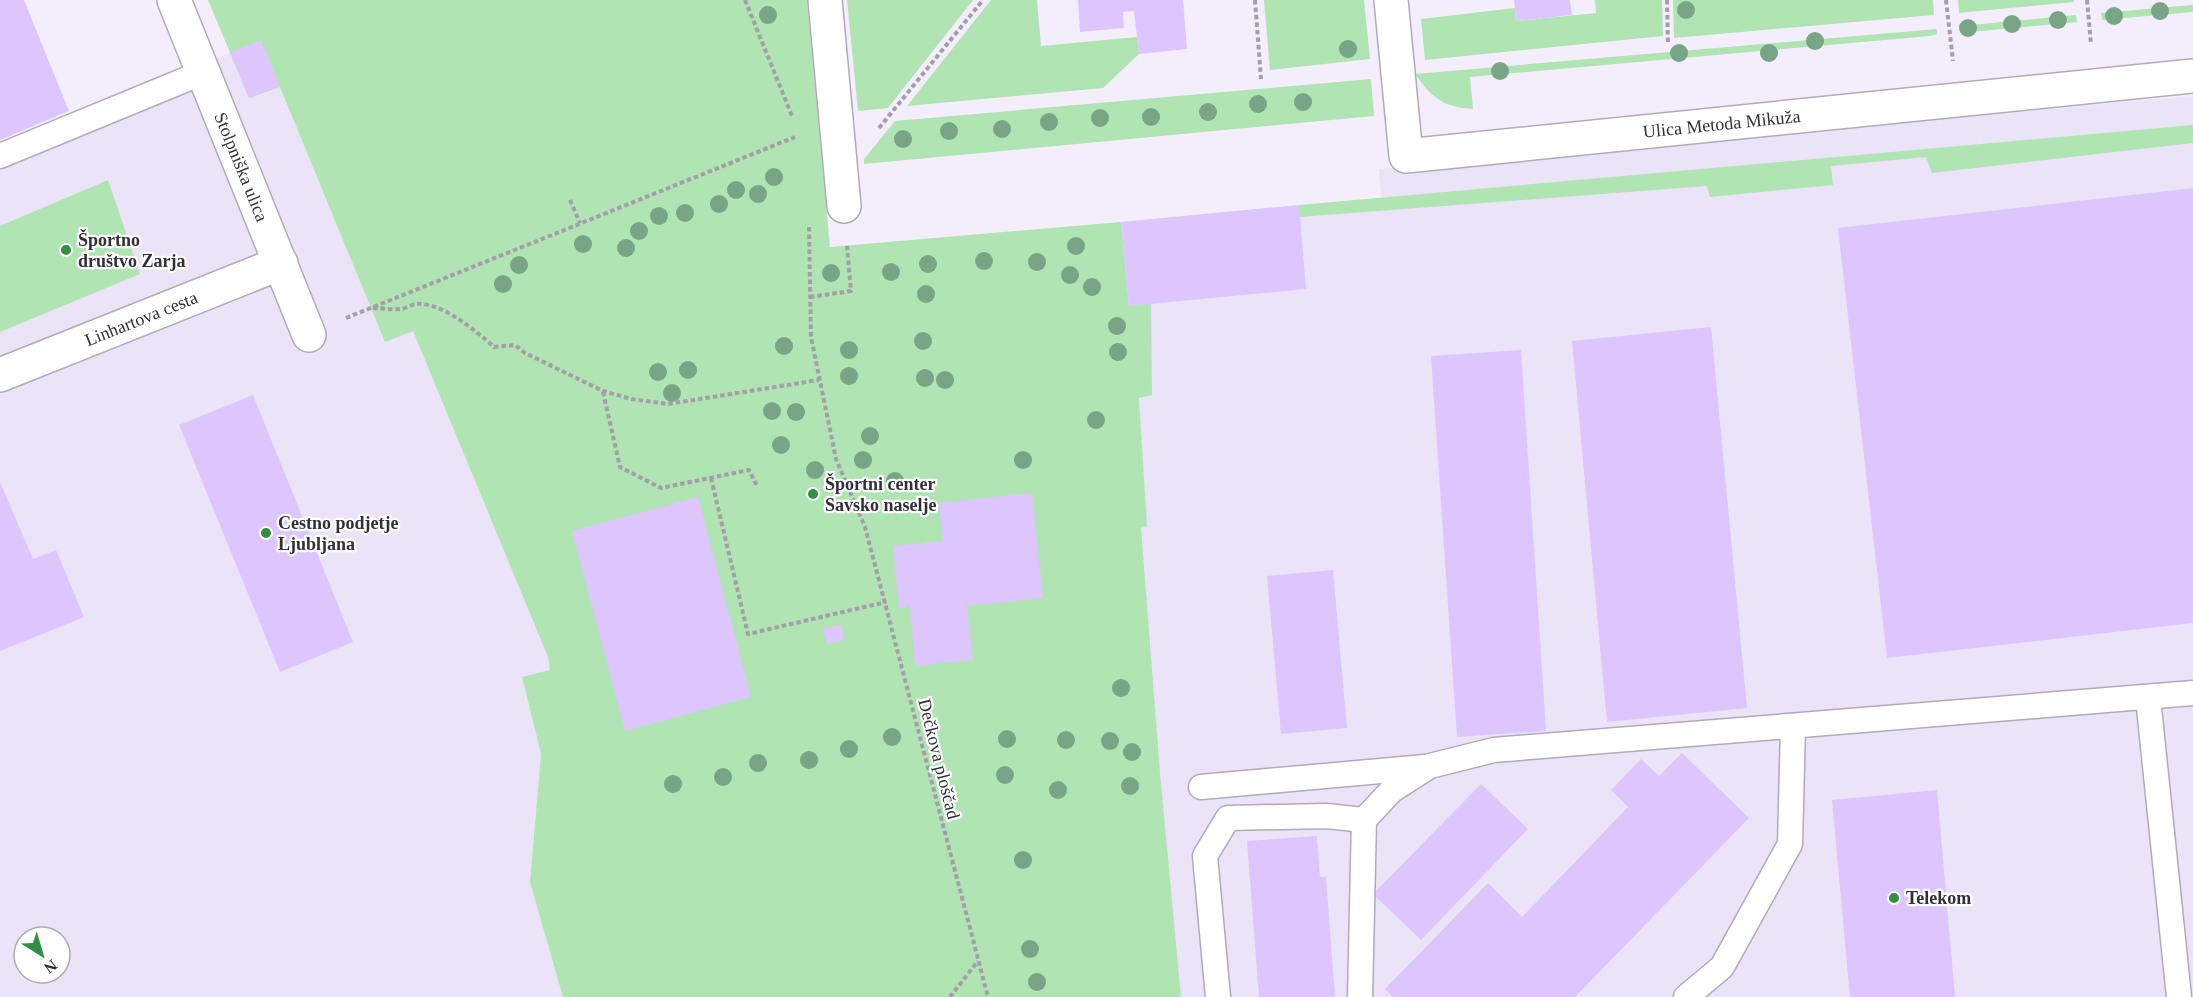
<svg xmlns="http://www.w3.org/2000/svg" width="2193" height="997" viewBox="0 0 2193 997" font-family="'Times New Roman',serif">
<style>
.built{fill:#ebe3f8;fill-rule:evenodd}
.green{fill:#b0e4b3}
.building{fill:#ddc6fd}
.lines{fill:none;stroke-linecap:round;stroke-linejoin:round}
.lane-casing{stroke:#b0abb8;stroke-width:27}
.street-casing{stroke:#b0abb8;stroke-width:36}
.path{stroke:#a39ea9;stroke-width:4;stroke-dasharray:4.5 3;stroke-linecap:butt}
.lane{stroke:#fff;stroke-width:24}
.street{stroke:#fff;stroke-width:33}
.tree{fill:#78a586}
.poi-dot{fill:#318f41;stroke:#fefefe;stroke-width:2}
.labels{text-anchor:middle;dominant-baseline:central;stroke-width:4.5;stroke-linejoin:round;paint-order:stroke}
.street-label{font-size:18px;fill:#323036;stroke:#fefefe}
.poi-label{font-size:18px;font-weight:bold;fill:#323036;stroke:#fefefe;text-anchor:start}
</style>
<rect width="100%" height="100%" fill="#f4eefc"/>
<!-- built -->
<g class="built">
<path d="M 230,53 L 249,98 L 280,86 L 385,341 L 413,330 L 548,657 L 551,670 L 522,678 L 541,754 L 530,882 L 563,997 L 0,997 L 0,147 ZM 24,937 L 60,937 L 60,973 L 24,973 Z"/>
<polygon points="2193,96 2193,997 1181,997 1160,772 1140,527 1147,526 1139,397 1152,395 1129,306 1121,222 1381,198 1379,169"/>
</g>
<!-- green -->
<g class="green">
<polygon points="208,0 807,0 830,247 1121,222 1129,305 1151,303 1152,395 1139,398 1147,526 1141,528 1160,772 1181,997 563,997 530,882 541,754 522,677 550,670 548,657 413,331 385,342 280,87 249,98"/>
<polygon points="847,0 973,0 888,108 858,111"/>
<polygon points="991,0 1037,0 1041,46 1137,37 1139,54 1103,88 907,106"/>
<polygon points="1264,0 1364,0 1370,59 1270,70"/>
<polygon points="1595,0 1662,0 1663,36 1425,60 1421,19 1515,8 1516,21 1596,13"/>
<polygon points="1673,0 1933,0 1934,15 1674,38"/>
<polygon points="1958,0 2074,0 2074,2 1959,13"/>
<polygon points="2193,5 2193,12 2102,20 2101,13"/>
<polygon points="2076,15 2077,22 1961,33 1960,26"/>
<path d="M 1937,29 L 1937,34 L 1930,36 L 1470,77 L 1473,109 C 1443,107 1432,98 1415,74 Z"/>
<polygon points="1371,79 1374,116 864,164 864,159 895,121"/>
<polygon points="2193,125 2193,143 1932,173 1926,157 1831,166 1833,185 1710,197 1707,186 1299,217 1299,205"/>
<polygon points="108,180 140,274 0,332 0,226"/>
</g>
<!-- building -->
<g class="building">
<polygon points="0,0 24,0 69,111 0,140"/>
<polygon points="1078,0 1183,0 1187,49 1139,54 1134,11 1123,12 1124,28 1080,32"/>
<polygon points="1514,0 1570,0 1572,15 1516,21"/>
<polygon points="261,40 280,86 249,98 230,53"/>
<polygon points="2193,188 2193,623 1887,658 1838,228"/>
<polygon points="1299,205 1306,289 1129,306 1121,222"/>
<polygon points="1711,327 1747,708 1607,722 1572,341"/>
<polygon points="1521,350 1546,731 1457,737 1431,356"/>
<polygon points="253,395 353,642 280,672 179,425"/>
<polygon points="0,482 33,559 56,550 84,617 0,651"/>
<polygon points="1032,493 1043,598 967,606 973,660 915,666 910,607 899,608 893,546 943,541 939,503"/>
<polygon points="698,497 751,697 625,731 572,531"/>
<polygon points="1333,570 1347,728 1281,734 1267,576"/>
<polygon points="841,625 844,640 827,644 823,628"/>
<polygon points="1682,753 1749,818 1575,997 1393,997 1385,989 1488,883 1522,917 1628,807 1611,790 1641,759 1659,776"/>
<polygon points="1481,784 1528,829 1421,940 1373,894"/>
<polygon points="1937,790 1955,997 1850,997 1832,800"/>
<polygon points="1317,836 1320,877 1326,877 1335,997 1259,997 1247,841"/>
</g>
<g class="lines">
<!-- lane casing -->
<g class="lane-casing">
<g id="lane">
<polyline points="0,156 204,72"/>
<polyline points="2148,698 2179,997"/>
<polyline points="1201,787 1425,767"/>
<polyline points="1218,997 1205,856 1228,818 1326,816 1364,820"/>
<polyline points="1360,997 1364,820 1391,791 1430,766 1494,750 2193,693"/>
<polyline points="1686,997 1722,967 1790,844 1793,726"/>
</g>
</g>
<!-- street casing -->
<g class="street-casing">
<g id="street">
<path id="s1" d="M 174,0 L 309,335"/>
<polyline points="825,0 844,206"/>
<path id="s2" d="M 1391,0 L 1406,156 L 2193,76"/>
<path id="s3" d="M 0,375 L 281,263"/>
</g>
</g>
<!-- path -->
<g class="path">
<polyline points="745,0 792,116"/>
<polyline points="1255,0 1261,79"/>
<polyline points="1667,0 1668,45"/>
<polyline points="1946,0 1953,61"/>
<polyline points="2087,0 2091,44"/>
<polyline points="879,128 983,0"/>
<polyline points="570,200 580,223"/>
<polyline points="809,227 811,337 836,459 865,527 988,997"/>
<polyline points="810,297 851,291 847,246"/>
<path d="M 373,308 C 382,308 392,310 402,309 C 406,308 411,305 415,304 C 441,301 476,331 494,347 L 515,345 L 525,353 L 603,391 L 631,399 L 668,404 L 819,380"/>
<polyline points="346,318 795,137"/>
<polyline points="603,392 620,467 661,488 749,470 757,486"/>
<polyline points="711,478 748,634 886,602"/>
<polyline points="950,997 978,961"/>
</g>
<!-- lane -->
<use href="#lane" class="lane"/>
<!-- street -->
<use href="#street" class="street"/>
</g>
<!-- trees -->
<g class="tree">
<circle cx="1686" cy="10" r="9"/>
<circle cx="2160" cy="11" r="9"/>
<circle cx="768" cy="15" r="9"/>
<circle cx="2114" cy="16" r="9"/>
<circle cx="2058" cy="20" r="9"/>
<circle cx="2012" cy="24" r="9"/>
<circle cx="1968" cy="28" r="9"/>
<circle cx="1815" cy="41" r="9"/>
<circle cx="1348" cy="49" r="9"/>
<circle cx="1679" cy="53" r="9"/>
<circle cx="1769" cy="53" r="9"/>
<circle cx="1500" cy="71" r="9"/>
<circle cx="1303" cy="102" r="9"/>
<circle cx="1258" cy="104" r="9"/>
<circle cx="1208" cy="112" r="9"/>
<circle cx="1151" cy="117" r="9"/>
<circle cx="1100" cy="118" r="9"/>
<circle cx="1049" cy="122" r="9"/>
<circle cx="1002" cy="129" r="9"/>
<circle cx="949" cy="131" r="9"/>
<circle cx="903" cy="139" r="9"/>
<circle cx="774" cy="177" r="9"/>
<circle cx="736" cy="190" r="9"/>
<circle cx="758" cy="194" r="9"/>
<circle cx="719" cy="204" r="9"/>
<circle cx="685" cy="213" r="9"/>
<circle cx="659" cy="216" r="9"/>
<circle cx="639" cy="231" r="9"/>
<circle cx="583" cy="244" r="9"/>
<circle cx="1076" cy="246" r="9"/>
<circle cx="626" cy="248" r="9"/>
<circle cx="984" cy="261" r="9"/>
<circle cx="1037" cy="262" r="9"/>
<circle cx="928" cy="264" r="9"/>
<circle cx="519" cy="265" r="9"/>
<circle cx="891" cy="272" r="9"/>
<circle cx="831" cy="273" r="9"/>
<circle cx="1070" cy="275" r="9"/>
<circle cx="503" cy="284" r="9"/>
<circle cx="1092" cy="287" r="9"/>
<circle cx="926" cy="294" r="9"/>
<circle cx="1117" cy="326" r="9"/>
<circle cx="923" cy="341" r="9"/>
<circle cx="784" cy="346" r="9"/>
<circle cx="849" cy="350" r="9"/>
<circle cx="1118" cy="352" r="9"/>
<circle cx="688" cy="370" r="9"/>
<circle cx="658" cy="372" r="9"/>
<circle cx="849" cy="376" r="9"/>
<circle cx="925" cy="378" r="9"/>
<circle cx="945" cy="380" r="9"/>
<circle cx="672" cy="393" r="9"/>
<circle cx="772" cy="411" r="9"/>
<circle cx="796" cy="412" r="9"/>
<circle cx="1096" cy="420" r="9"/>
<circle cx="870" cy="436" r="9"/>
<circle cx="781" cy="445" r="9"/>
<circle cx="863" cy="460" r="9"/>
<circle cx="1023" cy="460" r="9"/>
<circle cx="815" cy="470" r="9"/>
<circle cx="895" cy="481" r="9"/>
<circle cx="1121" cy="688" r="9"/>
<circle cx="892" cy="737" r="9"/>
<circle cx="1007" cy="739" r="9"/>
<circle cx="1066" cy="740" r="9"/>
<circle cx="1110" cy="741" r="9"/>
<circle cx="849" cy="749" r="9"/>
<circle cx="1132" cy="752" r="9"/>
<circle cx="809" cy="760" r="9"/>
<circle cx="758" cy="763" r="9"/>
<circle cx="1005" cy="775" r="9"/>
<circle cx="723" cy="777" r="9"/>
<circle cx="673" cy="784" r="9"/>
<circle cx="1130" cy="786" r="9"/>
<circle cx="1058" cy="790" r="9"/>
<circle cx="1023" cy="860" r="9"/>
<circle cx="1030" cy="949" r="9"/>
<circle cx="1037" cy="982" r="9"/>
</g>
<!-- markers -->
<g class="poi-dot">
<circle cx="66" cy="250" r="6"/>
<circle cx="813" cy="494" r="6"/>
<circle cx="266" cy="533" r="6"/>
<circle cx="1894" cy="898" r="6"/>
</g>
<g class="labels">
<!-- street labels -->
<g class="street-label">
<text stroke="none"><textPath href="#s2" startOffset="474">Ulica Metoda Mikuža</textPath></text>
<text stroke="none"><textPath href="#s1" startOffset="180">Stolpniška ulica</textPath></text>
<text stroke="none"><textPath href="#s3" startOffset="152">Linhartova cesta</textPath></text>
<text transform="translate(939 759) rotate(76)">Dečkova ploščad</text>
</g>
<!-- poi labels -->
<g class="poi-label">
<text x="78" y="240">Športno<tspan x="78" dy="21">društvo Zarja</tspan></text>
<text x="825" y="484">Športni center<tspan x="825" dy="21">Savsko naselje</tspan></text>
<text x="278" y="523">Cestno podjetje<tspan x="278" dy="21">Ljubljana</tspan></text>
<text x="1906" y="898">Telekom</text>
</g>
</g>
<!-- north arrow -->
<g transform="translate(42 955) rotate(143)"><circle r="28" fill="#fefefe" stroke="#acacae" stroke-width="1.5"/>
<path d="M0-4.5L10 22L0 15L-10 22Z" fill="#318f41"/>
<text y="-9" font-size="16" font-weight="bold" text-anchor="middle" fill="#323036">N</text>
</g>
</svg>
